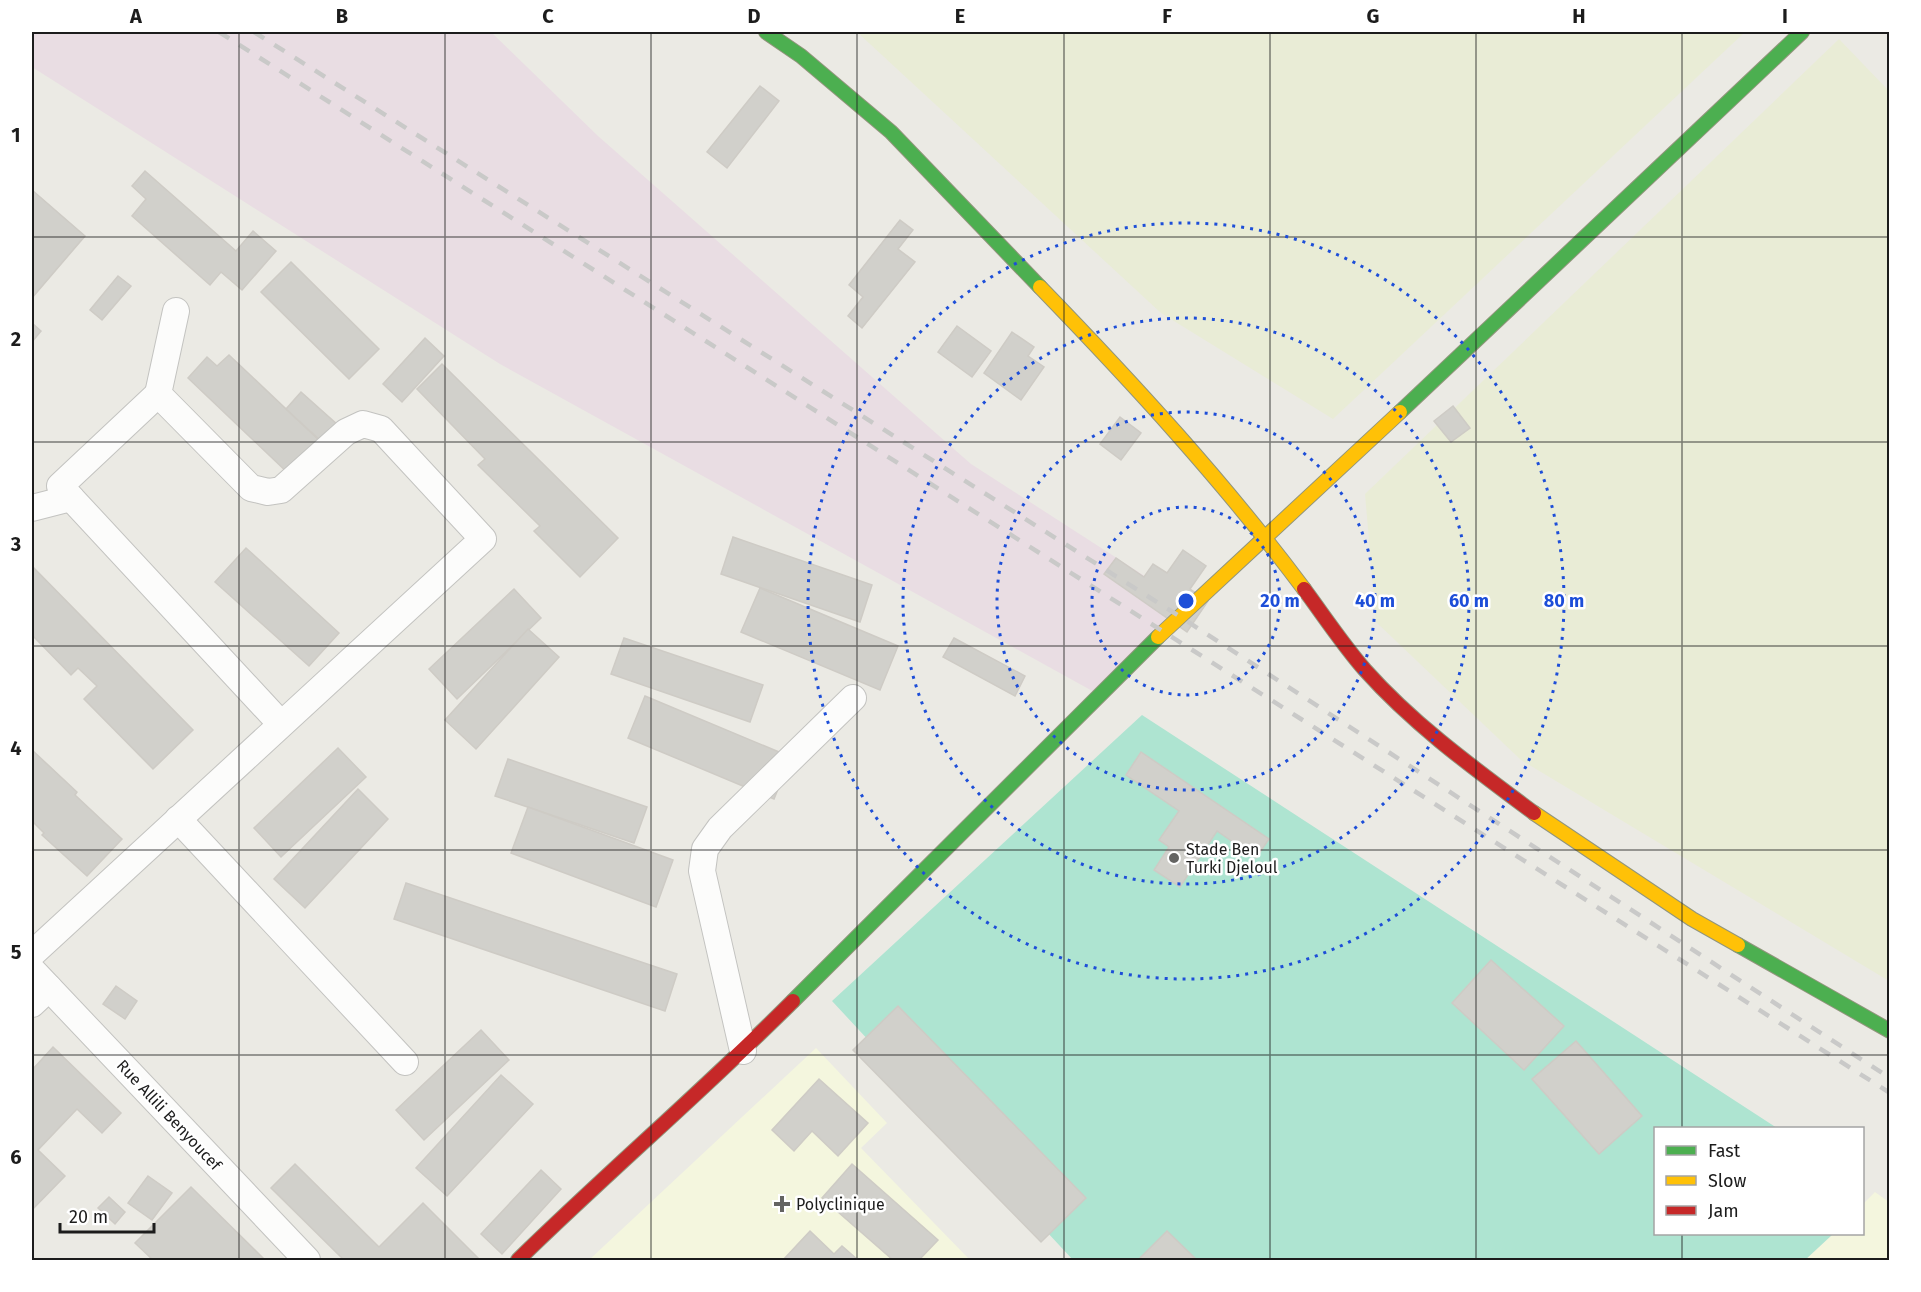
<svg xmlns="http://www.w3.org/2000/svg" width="1921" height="1292" viewBox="0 0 1921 1292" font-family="'Fira Sans',sans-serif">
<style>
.industrial{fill:#e9dde3}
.education{fill:#f4f6de}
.farmland{fill:#e9ecd6}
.pitch{fill:#aee4d1}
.building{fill:#d1d0cb;stroke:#cecbc5;stroke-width:1.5}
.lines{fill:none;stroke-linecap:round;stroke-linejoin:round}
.street-casing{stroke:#c3c3c0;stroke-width:28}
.fast-casing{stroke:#91957c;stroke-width:16}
.slow-casing{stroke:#91957c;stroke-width:16}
.jam-casing{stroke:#91957c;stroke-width:16}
.street{stroke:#fcfcfb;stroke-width:26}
.fast{stroke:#4caf50;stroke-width:14}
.slow{stroke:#ffc107;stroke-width:14}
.jam{stroke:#c62828;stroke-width:14}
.rail{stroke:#c9c9c8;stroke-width:4.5;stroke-dasharray:12 12;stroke-linecap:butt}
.grid{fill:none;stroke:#1c1c1c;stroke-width:1.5;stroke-opacity:0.55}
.ring{fill:none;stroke:#1d4ed8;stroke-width:3;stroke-dasharray:3 6}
.poi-dot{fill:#646462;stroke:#fff;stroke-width:2}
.labels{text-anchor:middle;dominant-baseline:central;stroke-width:5;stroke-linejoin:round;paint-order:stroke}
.poi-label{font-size:16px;fill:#1c1c1c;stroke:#fff;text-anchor:start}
.street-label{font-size:16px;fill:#1c1c1c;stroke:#fff}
.centre{fill:#1d4ed8;stroke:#fff;stroke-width:3}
.ring-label{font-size:18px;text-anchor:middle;font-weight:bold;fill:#1d4ed8;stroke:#fff;stroke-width:5;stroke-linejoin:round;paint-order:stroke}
.neatline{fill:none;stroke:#1c1c1c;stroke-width:2}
.grid-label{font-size:20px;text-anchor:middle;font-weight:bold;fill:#1c1c1c}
</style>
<rect width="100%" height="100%" fill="#ebeae4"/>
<!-- industrial -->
<polygon class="industrial" points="32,32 491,32 598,136 971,464 1185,602 1096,693 500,364 32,67"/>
<!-- education -->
<g class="education">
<polygon points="816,1048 887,1123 861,1148 970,1260 589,1260"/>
<polygon points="1875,1192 1889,1202 1889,1260 1805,1260 1833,1234 1862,1234 1863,1204"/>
</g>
<!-- farmland -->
<g class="farmland">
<polygon points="857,32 1745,32 1333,419 1161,313"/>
<polygon points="1839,39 1889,91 1889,981 1521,760 1376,622 1365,494"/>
</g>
<!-- pitch -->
<polygon class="pitch" points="1142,715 1777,1128 1656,1128 1656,1234 1833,1234 1805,1260 1073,1260 832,1001"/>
<!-- building -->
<g class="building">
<polygon points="760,86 779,101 727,168 707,152"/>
<polygon points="145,171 236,251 253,231 276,251 242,290 221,272 210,285 132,216 146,199 132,186"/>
<polygon points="32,190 85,236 32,298"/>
<polygon points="900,220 913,230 898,249 915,262 862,328 848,316 863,297 849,285"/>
<polygon points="291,262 379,349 349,379 261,292"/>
<polygon points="118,276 131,286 102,320 90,310"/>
<polygon points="32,323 41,331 32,342"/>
<polygon points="957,326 991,351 972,377 938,352"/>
<polygon points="1012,332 1034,347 1028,356 1044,367 1021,400 984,373"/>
<polygon points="425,338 444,356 402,402 383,384"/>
<polygon points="229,355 322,443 291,476 188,378 207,357 217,366"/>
<polygon points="442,364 618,538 580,577 534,531 540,526 478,465 485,459 417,389"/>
<polygon points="301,392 338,425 322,442 286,409"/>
<polygon points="1453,406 1470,428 1451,442 1434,421"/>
<polygon points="1120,417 1141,433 1121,460 1100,444"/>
<polygon points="733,537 872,585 860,622 721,574"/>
<polygon points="246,548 339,633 309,666 215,582"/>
<polygon points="1183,550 1206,566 1190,589 1208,601 1187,632 1104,574 1116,558 1144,577 1153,564 1167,573"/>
<polygon points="32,566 193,730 153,769 84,699 97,686 78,668 71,675 32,635"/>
<polygon points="760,588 898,646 880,690 741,632"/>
<polygon points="514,589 541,618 457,699 429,669"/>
<polygon points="528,629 559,657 476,749 445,720"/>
<polygon points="624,638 763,685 750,722 611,674"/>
<polygon points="954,638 1025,676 1015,696 943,657"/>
<polygon points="645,696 791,757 774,799 628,738"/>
<polygon points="338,748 366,777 281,857 254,828"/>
<polygon points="32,750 77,792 75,795 122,839 87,876 42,835 44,833 32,821"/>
<polygon points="1141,752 1269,839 1256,858 1217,831 1180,887 1154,870 1169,847 1159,840 1179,811 1126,775"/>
<polygon points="508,759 647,807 634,843 495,796"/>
<polygon points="358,789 388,819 305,908 274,879"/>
<polygon points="528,807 673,860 656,907 511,853"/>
<polygon points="406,883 677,974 665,1011 394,919"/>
<polygon points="1491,960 1564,1026 1524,1070 1452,1003"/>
<polygon points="116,986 137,1001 125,1019 103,1004"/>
<polygon points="898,1006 1086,1198 1041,1242 853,1050"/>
<polygon points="481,1030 509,1060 424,1140 396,1110"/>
<polygon points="1576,1041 1642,1116 1599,1154 1532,1079"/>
<polygon points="53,1047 121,1113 102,1133 77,1109 38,1150 65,1176 32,1210 32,1070"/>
<polygon points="501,1075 533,1104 447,1196 416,1168"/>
<polygon points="819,1079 868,1123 838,1156 812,1131 794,1151 772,1130"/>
<polygon points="295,1164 379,1247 423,1203 480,1260 344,1260 271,1188"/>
<polygon points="852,1164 938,1240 919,1260 893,1260 822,1198"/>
<polygon points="541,1170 561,1189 502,1254 481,1234"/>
<polygon points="148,1176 172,1193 152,1220 128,1203"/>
<polygon points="191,1187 265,1260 153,1260 135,1243"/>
<polygon points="109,1197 125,1212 115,1224 98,1208"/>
<polygon points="810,1231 834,1254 842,1246 858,1260 783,1260"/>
<polygon points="1167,1231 1197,1260 1138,1260"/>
</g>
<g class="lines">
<!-- street casing -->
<g class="street-casing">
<g id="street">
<polyline points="158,394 60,486 281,724"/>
<polyline points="32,508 71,498"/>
<polyline points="178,819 405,1062"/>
<polyline points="32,954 483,539 381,429 363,424 346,432 281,490 268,492 251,488 158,394 176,311"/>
<polyline points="32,970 307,1260"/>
<polyline points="32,1004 49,988"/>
<polyline points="743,1051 702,871 705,849 720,828 853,698"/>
</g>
</g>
<!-- fast casing -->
<g class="fast-casing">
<g id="fast">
<polyline points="766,32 801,56 891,132 1040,287"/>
<polyline points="1400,412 1802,32"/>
<polyline points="1738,945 1890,1031"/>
<polyline points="793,1001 1158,637"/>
</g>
</g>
<!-- slow casing -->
<g class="slow-casing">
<g id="slow">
<path d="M 1040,287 C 1133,383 1224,482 1304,589"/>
<polyline points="1158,637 1400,412"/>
<polyline points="1534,813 1692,919 1738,945"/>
</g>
</g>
<!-- jam casing -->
<g class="jam-casing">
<g id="jam">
<path d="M 1304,589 C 1324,616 1343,645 1365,670 C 1414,725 1475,769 1534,813"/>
<path d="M 518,1260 C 608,1172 704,1090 793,1001"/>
</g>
</g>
<!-- street -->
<use href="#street" class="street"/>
<!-- fast -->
<use href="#fast" class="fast"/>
<!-- slow -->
<use href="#slow" class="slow"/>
<!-- jam -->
<use href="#jam" class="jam"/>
<!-- rail -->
<g class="rail">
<polyline points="219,32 1890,1093"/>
<polyline points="254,32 1179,616 1890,1078"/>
</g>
</g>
<!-- grid -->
<path class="grid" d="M 239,32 L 239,1260M 445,32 L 445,1260M 651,32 L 651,1260M 857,32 L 857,1260M 1064,32 L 1064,1260M 1270,32 L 1270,1260M 1476,32 L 1476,1260M 1682,32 L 1682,1128M 32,237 L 1890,237M 32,442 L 1890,442M 32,646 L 1890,646M 32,850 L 1890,850M 32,1055 L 1890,1055M 1682,1234 L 1682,1260"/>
<!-- distance rings -->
<g class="ring">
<circle cx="1186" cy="601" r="94"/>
<circle cx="1186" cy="601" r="189"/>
<circle cx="1186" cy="601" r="283"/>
<circle cx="1186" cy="601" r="378"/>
</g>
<!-- markers -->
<g class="poi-dot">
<circle cx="1174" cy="858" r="6"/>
<path d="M779 1195h6v6h6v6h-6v6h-6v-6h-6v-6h6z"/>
</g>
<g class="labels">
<!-- poi labels -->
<g class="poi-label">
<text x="1186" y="849">Stade Ben<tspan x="1186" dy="18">Turki Djeloul</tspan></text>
<text x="796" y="1204">Polyclinique</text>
</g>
<!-- street labels -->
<g class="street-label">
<text transform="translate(169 1115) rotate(47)">Rue Allili Benyoucef</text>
</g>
</g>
<circle cx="1186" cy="601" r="9" class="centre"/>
<g class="ring-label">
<text x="1280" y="607">20 m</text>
<text x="1375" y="607">40 m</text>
<text x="1469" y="607">60 m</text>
<text x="1564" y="607">80 m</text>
</g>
<!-- border -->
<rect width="1921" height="1292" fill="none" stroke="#ffffff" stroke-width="66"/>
<!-- legend -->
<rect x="1654" y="1127" width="210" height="108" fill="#ffffff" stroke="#a4a4a4" stroke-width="1.5"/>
<rect x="1666" y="1146" width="30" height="9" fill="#4caf50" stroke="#a4a4a4" stroke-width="1.5"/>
<text x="1708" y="1157" font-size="18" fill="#1c1c1c">Fast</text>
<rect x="1666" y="1176" width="30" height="9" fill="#ffc107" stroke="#a4a4a4" stroke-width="1.5"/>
<text x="1708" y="1187" font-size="18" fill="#1c1c1c">Slow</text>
<rect x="1666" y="1206" width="30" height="9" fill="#c62828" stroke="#a4a4a4" stroke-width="1.5"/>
<text x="1708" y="1217" font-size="18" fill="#1c1c1c">Jam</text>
<!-- scale -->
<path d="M60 1223v9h94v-9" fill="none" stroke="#1c1c1c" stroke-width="3"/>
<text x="69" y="1223" font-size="18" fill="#1c1c1c" stroke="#ffffff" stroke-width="4.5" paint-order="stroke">20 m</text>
<rect x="33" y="33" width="1855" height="1226" class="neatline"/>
<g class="grid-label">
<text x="136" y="23">A</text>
<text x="342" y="23">B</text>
<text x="548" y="23">C</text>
<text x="754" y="23">D</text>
<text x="960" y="23">E</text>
<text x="1167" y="23">F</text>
<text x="1373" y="23">G</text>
<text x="1579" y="23">H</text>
<text x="1785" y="23">I</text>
<text x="16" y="142">1</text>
<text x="16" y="346">2</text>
<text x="16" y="551">3</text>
<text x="16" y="755">4</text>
<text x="16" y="959">5</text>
<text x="16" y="1164">6</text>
</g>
</svg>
